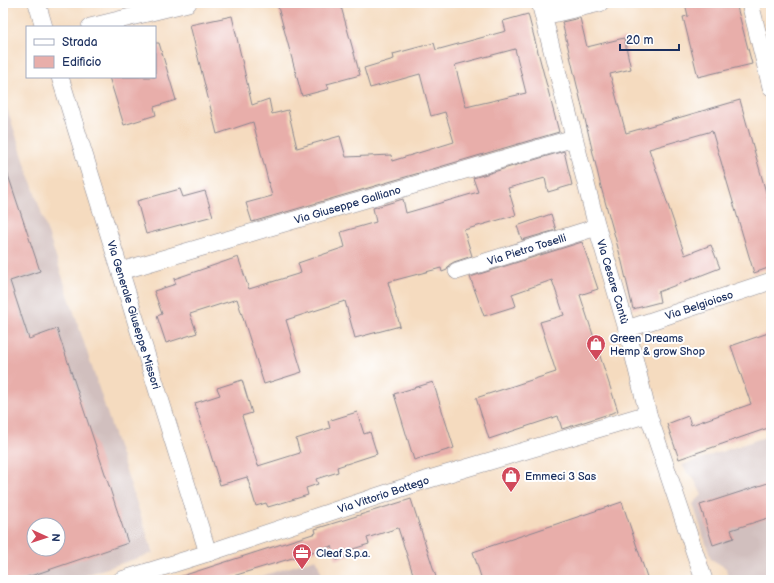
<svg xmlns="http://www.w3.org/2000/svg" width="774" height="583" viewBox="0 0 774 583" font-family="'Balsamiq Sans',sans-serif">
<style>
.industrial{fill:#d1bfbe;fill-rule:evenodd}
.building{fill:#e8aeaa;fill-rule:evenodd}
.lines{fill:none;stroke-linecap:round;stroke-linejoin:round}
.street-casing{stroke:#88858e;stroke-width:18}
.street{stroke:#fff;stroke-width:17}
.labels{text-anchor:middle;dominant-baseline:central;stroke-width:4;stroke-linejoin:round;paint-order:stroke}
.street-label{font-size:11px;fill:#1b2f5e;stroke:#fff}
.poi-label{font-size:11px;fill:#1b2f5e;stroke:#fff;text-anchor:start}
</style>
<rect width="100%" height="100%" fill="#fff"/>
<filter id="ink" filterUnits="userSpaceOnUse"><feTurbulence type="fractalNoise" baseFrequency=".025" numOctaves="2"/><feDisplacementMap in="SourceGraphic" scale="8" xChannelSelector="R" yChannelSelector="G"/><feConvolveMatrix kernelMatrix="1 2 1 2 8 2 1 2 1" color-interpolation-filters="sRGB"/></filter>
<filter id="wash" filterUnits="userSpaceOnUse"><feTurbulence type="fractalNoise" baseFrequency=".012" numOctaves="4" result="noise"/><feDisplacementMap in="SourceGraphic" scale="16" xChannelSelector="R" yChannelSelector="G"/><feGaussianBlur stdDeviation="0.9" result="paint"/><feColorMatrix in="noise" values="0 0 0 0 0 0 0 0 0 0 0 0 0 0 0 0 0 1.4 0 .05"/><feComposite in="paint" operator="in"/></filter>
<g filter="url(#wash)">
<rect width="100%" height="100%" fill="#f5dbbf"/>
<!-- industrial -->
<g class="industrial">
<path d="M 3,96 L 153,553 L 71,580 L 3,580 ZM 34,525 L 58,525 L 58,549 L 34,549 Z"/>
<polygon points="771,435 771,580 728,580 726,568 711,559 693,504 702,495 693,477 688,474 682,465"/>
<polygon points="316,559 324,580 249,580"/>
</g>
<g id="blocks">
<!-- building -->
<g class="building">
<polygon points="295,3 340,3 360,75 327,84 329,89 302,96 278,7"/>
<polygon points="685,3 736,3 752,64 698,77 683,17 688,16"/>
<path d="M 528,14 L 559,132 L 252,222 L 246,203 L 272,196 L 253,122 L 217,134 L 190,25 L 232,16 L 252,105 L 269,99 L 272,114 L 288,110 L 297,148 L 340,136 L 346,157 L 391,155 L 392,161 L 454,142 L 445,112 L 431,116 L 420,74 L 370,88 L 364,68 L 394,59 L 393,54 L 434,43 L 436,50 L 506,31 L 503,21 ZM 515,49 L 526,93 L 466,107 L 455,65 Z"/>
<polygon points="580,18 587,47 624,38 631,69 610,74 626,133 740,100 771,210 771,267 754,273 712,131 649,149 685,255 711,245 720,268 658,292 660,302 633,309 622,262 601,187 562,22"/>
<polygon points="155,43 159,43 176,100 154,107 156,115 124,125 109,77 155,77"/>
<polygon points="564,151 572,185 548,192 545,178 508,188 516,215 464,230 472,256 454,262 449,265 447,270 442,272 441,268 388,282 400,326 355,338 345,301 286,320 302,372 264,384 237,299 190,314 197,333 166,343 157,316 162,314 154,291 176,284 174,279 238,257 249,289 301,273 298,263 345,247 341,232 376,222 373,208 403,199 406,213 478,192 473,178"/>
<path d="M 3,169 L 6,169 L 40,271 L 10,281 L 29,339 L 57,329 L 128,543 L 19,580 L 3,580 ZM 34,525 L 58,525 L 58,549 L 34,549 Z"/>
<polygon points="180,189 183,197 205,191 213,216 146,234 137,201"/>
<polygon points="551,214 556,230 522,240 517,226"/>
<polygon points="582,242 598,289 580,295 618,411 562,429 558,416 489,439 476,398 556,372 540,322 564,315 552,280 512,294 516,306 484,316 470,277"/>
<polygon points="771,332 771,427 679,459 667,424 688,416 691,425 751,404 731,346"/>
<polygon points="242,380 252,413 242,416 258,466 300,453 296,439 330,428 328,421 357,412 364,434 370,432 377,454 337,467 338,472 316,479 318,484 306,488 308,495 268,507 266,503 256,506 247,477 220,485 195,403 220,395 217,388"/>
<polygon points="433,382 454,448 414,460 394,394"/>
<polygon points="771,482 771,517 731,530 734,538 713,545 700,505"/>
<polygon points="411,499 437,580 415,580 398,528 367,538 369,544 353,549 355,554 336,560 332,546 220,580 179,580 179,577 316,533 315,529"/>
<polygon points="622,502 648,580 482,580 473,552"/>
</g>
</g>
</g>
<g filter="url(#ink)">
<use href="#blocks" fill-opacity="0" stroke="#88858e" stroke-width="1"/>
<g class="lines">
<!-- street casing -->
<g class="street-casing">
<g id="street">
<polyline points="37,3 44,27"/>
<path id="s1" d="M 540,3 L 597,227 L 627,329 L 648,414 L 704,580"/>
<polyline points="750,3 771,87"/>
<polyline points="544,16 600,3"/>
<polyline points="90,27 188,3"/>
<path id="s2" d="M 60,77 L 208,553"/>
<path id="s3" d="M 121,271 L 574,138"/>
<path id="s4" d="M 457,271 L 597,227"/>
<path id="s5" d="M 627,329 L 771,281"/>
<path id="s6" d="M 121,580 L 208,553 L 426,480 L 648,414"/>
</g>
</g>
<!-- street -->
<use href="#street" class="street"/>
</g>
</g>
<!-- icons -->
<defs>
<g id="shop-pin" transform="scale(1)"><path d="M0 17L-7.5 6A9.5 9.5 0 1 1 7.5 6Z" fill="#d1495b" stroke="#fff"/><path d="M-5-2.5h2.3a2.7 3.5 0 0 1 5.4 0H5L5.5 6h-11ZM-1.5-2.5h3a1.5 2.3 0 0 0-3 0Z" fill="#fff"/></g>
<g id="office-pin" transform="scale(1)"><path d="M0 17L-7.5 6A9.5 9.5 0 1 1 7.5 6Z" fill="#d1495b" stroke="#fff"/><path d="M-6-3h4V-5.5h4V-3h4V5H-6ZM-1-4.5V-3h2v-1.5ZM-6 0V1H6V0Z" fill="#fff"/></g>
</defs>
<g fill-rule="evenodd">
<use href="#shop-pin" x="596" y="344"/>
<use href="#shop-pin" x="511" y="476"/>
<use href="#office-pin" x="302" y="553"/>
</g>
<g class="labels">
<!-- street labels -->
<g class="street-label">
<text stroke="none"><textPath href="#s3" startOffset="236">Via Giuseppe Galliano</textPath></text>
<text stroke="none"><textPath href="#s4" startOffset="73">Via Pietro Toselli</textPath></text>
<text stroke="none"><textPath href="#s1" startOffset="288">Via Cesare Cantù</textPath></text>
<text stroke="none"><textPath href="#s5" startOffset="76">Via Belgioioso</textPath></text>
<text stroke="none"><textPath href="#s2" startOffset="249">Via Generale Giuseppe Missori</textPath></text>
<text stroke="none"><textPath href="#s6" startOffset="276">Via Vittorio Bottego</textPath></text>
</g>
<!-- poi labels -->
<g class="poi-label">
<text x="610" y="338">Green Dreams<tspan x="610" dy="13">Hemp &amp; grow Shop</tspan></text>
<text x="525" y="476">Emmeci 3 Sas</text>
<text x="316" y="553">Cleaf S.p.a.</text>
</g>
</g>
<!-- margin -->
<rect width="774" height="583" fill="none" stroke="#fff" stroke-width="16"/>
<!-- legend -->
<rect x="26" y="26" width="130" height="52" fill="#ffffff" stroke="#a4acbf"/>
<rect x="34" y="39" width="20" height="6" fill="#ffffff" stroke="#a4acbf"/>
<text x="62" y="46" font-size="12" fill="#1b2f5e">Strada</text>
<rect x="34" y="56" width="20" height="12" fill="#e8aeaa" stroke="#a4acbf"/>
<text x="62" y="66" font-size="12" fill="#1b2f5e">Edificio</text>
<!-- north arrow -->
<g transform="translate(46 537) rotate(93)"><circle r="19" fill="#ffffff" stroke="#a4acbf"/>
<path d="M0-3L7 15L0 10L-7 15Z" fill="#d1495b"/>
<text y="-6" font-size="11" font-weight="bold" text-anchor="middle" fill="#1b2f5e">N</text>
</g>
<!-- scale -->
<path d="M620 44v6h59v-6" fill="none" stroke="#1b2f5e" stroke-width="2"/>
<text x="626" y="44" font-size="12" fill="#1b2f5e" stroke="#ffffff" stroke-width="3" paint-order="stroke">20 m</text>
</svg>
